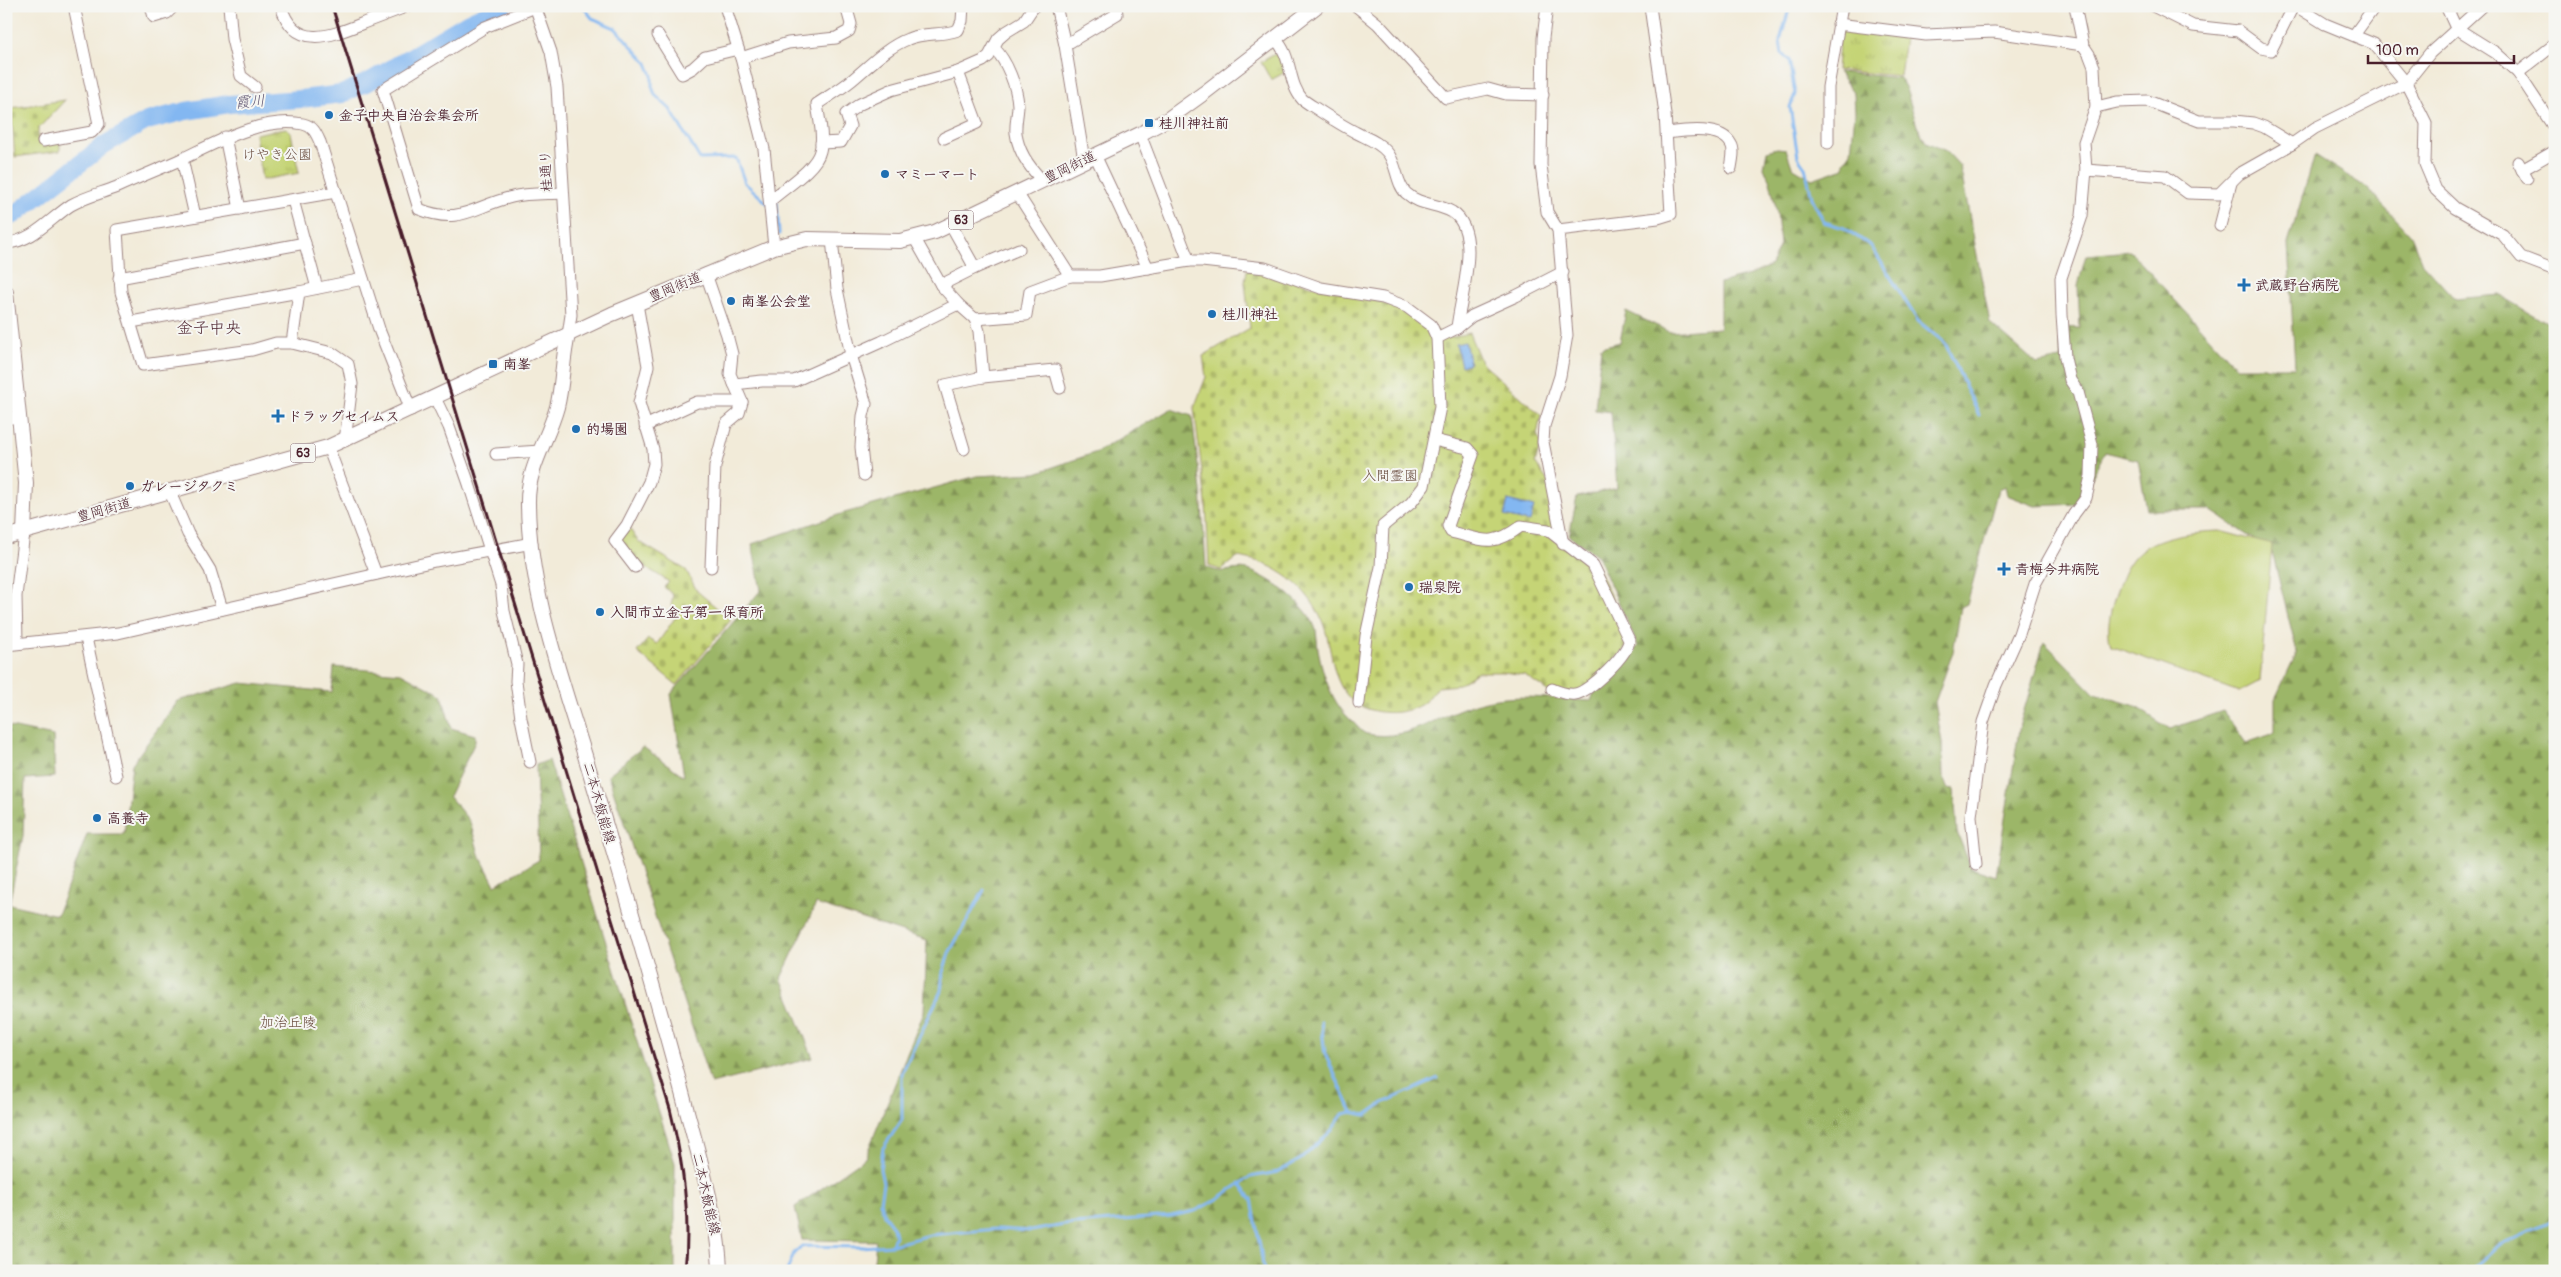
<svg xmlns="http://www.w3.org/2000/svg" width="2561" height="1277" viewBox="0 0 2561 1277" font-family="Pangolin,'Klee One',sans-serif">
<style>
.forest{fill:url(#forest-firs);stroke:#736a49;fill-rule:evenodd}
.cemetery{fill:url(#cemetery-stones);stroke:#887a50}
.park{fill:url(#park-tufts);stroke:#887a50}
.pitch{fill:#c5d476;stroke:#887a50}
.water{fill:url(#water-ripples);stroke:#666b8e}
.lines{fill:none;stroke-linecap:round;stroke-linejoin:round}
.stream{stroke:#83b7f1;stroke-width:3}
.river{stroke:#83b7f1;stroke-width:18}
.minor-casing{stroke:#9e8582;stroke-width:13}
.major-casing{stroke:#9e8582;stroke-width:16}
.minor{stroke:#fff;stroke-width:11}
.major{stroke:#fff;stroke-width:14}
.rail{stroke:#4a1f2b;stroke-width:3}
.poi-dot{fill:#1f6fb2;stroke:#f6f6f2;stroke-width:2}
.labels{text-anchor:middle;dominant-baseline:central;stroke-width:4;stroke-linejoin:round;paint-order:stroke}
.shield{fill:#f6f6f2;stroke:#7e6067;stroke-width:1}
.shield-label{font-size:12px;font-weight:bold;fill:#4a1f2b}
.poi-label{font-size:14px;font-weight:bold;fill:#4a1f2b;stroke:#f6f6f2;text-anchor:start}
.park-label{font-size:14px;fill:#694c3e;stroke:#f6f6f2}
.street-label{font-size:14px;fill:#4a1f2b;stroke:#f6f6f2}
.water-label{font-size:15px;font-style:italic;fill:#5e5470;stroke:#f6f6f2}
.quarter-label{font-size:16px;fill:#4a1f2b;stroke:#f6f6f2}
</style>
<defs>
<pattern id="forest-firs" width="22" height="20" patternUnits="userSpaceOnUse" patternTransform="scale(1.25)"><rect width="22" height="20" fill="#9cb667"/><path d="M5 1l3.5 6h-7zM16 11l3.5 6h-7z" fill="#819355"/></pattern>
<pattern id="cemetery-stones" width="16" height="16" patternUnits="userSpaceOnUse" patternTransform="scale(1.25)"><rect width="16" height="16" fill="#c5d476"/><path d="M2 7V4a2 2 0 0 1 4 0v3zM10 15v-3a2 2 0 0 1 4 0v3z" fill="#abb666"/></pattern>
<pattern id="park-tufts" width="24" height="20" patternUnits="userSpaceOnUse" patternTransform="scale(1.25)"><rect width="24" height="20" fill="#c5d476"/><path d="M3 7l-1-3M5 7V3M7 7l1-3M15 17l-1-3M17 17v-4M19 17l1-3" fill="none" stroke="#abb666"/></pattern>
<pattern id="water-ripples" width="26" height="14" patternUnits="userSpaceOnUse" patternTransform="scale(1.25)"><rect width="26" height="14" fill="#83b7f1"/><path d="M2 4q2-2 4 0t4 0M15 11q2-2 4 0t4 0" fill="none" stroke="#6d94c3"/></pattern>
</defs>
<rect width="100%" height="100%" fill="#f6f6f2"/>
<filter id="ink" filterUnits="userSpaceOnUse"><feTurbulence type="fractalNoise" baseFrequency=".02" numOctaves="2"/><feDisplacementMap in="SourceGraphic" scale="10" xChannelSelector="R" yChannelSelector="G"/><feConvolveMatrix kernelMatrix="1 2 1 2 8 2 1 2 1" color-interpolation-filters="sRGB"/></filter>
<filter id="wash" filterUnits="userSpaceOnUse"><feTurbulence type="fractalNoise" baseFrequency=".0096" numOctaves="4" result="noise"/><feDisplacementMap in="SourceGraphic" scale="20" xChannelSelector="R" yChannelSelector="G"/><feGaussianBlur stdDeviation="1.12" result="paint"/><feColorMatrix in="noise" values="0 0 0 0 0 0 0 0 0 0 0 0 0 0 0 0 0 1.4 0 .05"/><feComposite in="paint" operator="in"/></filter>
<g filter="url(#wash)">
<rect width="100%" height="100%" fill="#f2ebd9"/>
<!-- forest -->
<g class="forest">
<path d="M 1838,72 L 1900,78 L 1906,89 L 1917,126 L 1926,142 L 1946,151 L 1960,166 L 1990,323 L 2037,364 L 2061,359 L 2060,327 L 2080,328 L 2078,286 L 2086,255 L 2130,251 L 2236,367 L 2295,367 L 2288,244 L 2315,155 L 2367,188 L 2411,235 L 2422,263 L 2455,299 L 2499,295 L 2555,328 L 2555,1271 L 873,1271 L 876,1241 L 802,1240 L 795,1207 L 865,1158 L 924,1012 L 927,940 L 816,904 L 781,978 L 813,1058 L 711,1084 L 608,775 L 643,747 L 684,776 L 671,694 L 761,590 L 752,544 L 841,514 L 977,476 L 1036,473 L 1097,452 L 1171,409 L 1192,416 L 1201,490 L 1206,567 C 1211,569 1218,572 1224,571 C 1235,570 1242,567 1253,572 C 1275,581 1309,606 1316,630 C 1317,636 1317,643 1318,649 C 1323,676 1332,704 1353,722 C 1357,726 1362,733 1367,734 C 1411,743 1442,711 1482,702 C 1516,693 1556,699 1591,701 L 1595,689 L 1624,663 L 1638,646 L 1597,555 L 1569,536 L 1577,497 L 1617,488 L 1611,412 L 1595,410 L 1601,347 L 1620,342 L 1626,311 L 1670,332 L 1720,328 L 1720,283 L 1753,274 L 1771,265 L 1780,245 L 1777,213 L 1770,181 L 1764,167 L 1767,151 L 1777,148 L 1786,149 L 1792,167 L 1812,179 L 1844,168 L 1844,162 L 1851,152 L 1855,113 L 1854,93 ZM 2105,452 L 2138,460 L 2147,510 L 2210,510 L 2272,552 L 2297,652 L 2275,699 L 2275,733 L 2246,743 L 2223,711 L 2170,729 L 2133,705 L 2095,694 L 2044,642 L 2020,724 L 1996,876 L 1971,868 L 1957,832 L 1954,789 L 1947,788 L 1943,776 L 1942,743 L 1935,702 L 1953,652 L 1961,607 L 1967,604 L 1998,489 L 2005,486 L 2007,495 L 2035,506 L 2078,504 Z"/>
<polygon points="334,667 401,673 442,695 451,728 475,735 475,742 449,796 470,822 479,854 495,885 539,860 536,765 549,760 675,1163 675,1271 6,1271 6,726 53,736 55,777 25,779 23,836 9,904 57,915 87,834 124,834 132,764 178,701 241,683 332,692"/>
</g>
<!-- cemetery -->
<g class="cemetery">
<polygon points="65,100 38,129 38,143 60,140 60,151 15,157 11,108"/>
<path d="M 1247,270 L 1381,302 L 1403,310 L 1449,338 L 1469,333 L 1481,362 L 1541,415 L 1537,435 L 1541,442 L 1535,463 L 1549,483 L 1559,535 L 1595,563 L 1632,641 L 1589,689 L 1586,696 L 1580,698 L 1549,692 L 1525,675 L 1503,672 L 1478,672 L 1458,685 L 1438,687 C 1433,692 1428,700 1422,704 C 1400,718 1362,715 1346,694 C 1331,675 1332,648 1324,626 C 1311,588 1275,561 1237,557 L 1221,570 L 1209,566 L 1206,503 L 1194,408 L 1206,377 L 1203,356 L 1250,328 L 1245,282 Z"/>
<polygon points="629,528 638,541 686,570 697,591 731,620 677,685 637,652 648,639 657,644 679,612 671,606 673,595 664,587 669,582 630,557 619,539"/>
</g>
<!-- park -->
<g class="park">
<polygon points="1844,29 1905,38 1900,76 1837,70 1840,31"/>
<polygon points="1277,53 1287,71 1271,80 1261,62"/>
<polygon points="286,128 291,133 299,173 262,180 255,134"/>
</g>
<!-- pitch -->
<path class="pitch" d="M 2220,531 L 2272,545 L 2260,681 L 2239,692 L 2111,646 C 2106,629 2110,613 2115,596 C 2119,585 2124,570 2131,561 C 2148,535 2193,532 2220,531 Z"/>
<!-- water -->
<g class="water">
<polygon points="1465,342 1470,364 1461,366 1456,344"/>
<polygon points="1508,500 1534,507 1530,522 1504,516"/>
</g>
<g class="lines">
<!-- stream -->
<g class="stream">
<polyline points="583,6 592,18 615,28 647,63 652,75 652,86 655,95 670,109 700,159 736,158 745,183 767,203"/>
<polyline points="1790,6 1780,41 1782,54 1789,60 1795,94 1790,107 1798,157 1805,167 1812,198 1824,222 1844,228 1871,246 1918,321 1945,343 1979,415"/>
<polyline points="774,203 777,202 779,234"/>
<polyline points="1321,1022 1325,1054 1352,1112"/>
<polyline points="1239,1183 1252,1199 1264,1271"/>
<polyline points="892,1245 930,1235 996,1229 1031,1231 1064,1225 1171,1216 1195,1211 1216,1200 1250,1177 1278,1172 1301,1159 1331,1131 1343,1114 1352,1112 1366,1115 1383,1103 1438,1078"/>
<polyline points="787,1271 794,1253 802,1246 859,1247 892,1245 895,1236 893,1227 884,1215 880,1202 883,1183 880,1169 883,1148 902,1120 902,1073 941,991 943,972 949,953 984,890"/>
<polyline points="2470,1271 2495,1248 2555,1220"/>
</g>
<!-- river -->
<polyline class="river" points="6,217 14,215 104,145 147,121 186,111 229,104 301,99 342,94 372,80 467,23 503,6"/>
</g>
</g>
<g filter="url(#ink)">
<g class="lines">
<!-- minor casing -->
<g class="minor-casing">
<g id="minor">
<polyline points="151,6 154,17 167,13 174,6"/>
<polyline points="229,6 232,39 241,76 255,87"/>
<path d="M 281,6 C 294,50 329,37 361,24 C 376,18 392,12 408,6"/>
<polyline points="535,6 551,52 557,87 571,315 568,335"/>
<path d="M 538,6 L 485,27 L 383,90 L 419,209 C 461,226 473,206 512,197 C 527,193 546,194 562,193"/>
<polyline points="725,6 741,58 764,149 774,247"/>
<polyline points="1056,6 1065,45 1084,160"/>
<polyline points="1356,6 1378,24 1446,98 1488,89 1506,94 1543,95"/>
<polyline points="1547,6 1543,38 1541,165 1547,212 1558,230 1567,335 1560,376 1544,426 1543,442 1563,544"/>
<polyline points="2153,6 2193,26 2238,31 2261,48 2271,50 2293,6"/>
<polyline points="2296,6 2325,24 2374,44 2406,83 2426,123 2425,164 2436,190 2455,208 2503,235 2521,257 2555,270"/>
<polyline points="2446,6 2456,28 2496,53 2518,73 2555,129"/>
<polyline points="1838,24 1926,35 1994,32 2083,45"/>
<polyline points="658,35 682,74 693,68 705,57 738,49"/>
<polyline points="2354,35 2375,6"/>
<path d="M 1275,39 C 1293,56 1287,83 1303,100 C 1320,111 1337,123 1355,132 C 1366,138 1379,142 1387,152 C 1397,163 1396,184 1406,193 C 1420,206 1437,203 1452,212 C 1483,232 1460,297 1457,328"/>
<polyline points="1065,45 1117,14 1116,6"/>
<path d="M 994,48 C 1007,61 1017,87 1018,105 C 1018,114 1015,124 1016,133 C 1018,151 1030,168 1042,180"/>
<polyline points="741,58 788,43 836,38 849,31 851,24 846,6"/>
<polyline points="2518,73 2555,44"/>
<polyline points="2096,107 2117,102 2148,101 2199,121 2234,121 2253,123 2264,127 2292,144"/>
<path d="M 1667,133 C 1683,131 1721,125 1731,144 C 1735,150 1732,161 1731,168"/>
<polyline points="1140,134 1189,261"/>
<polyline points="225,137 240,209"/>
<polyline points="944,138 977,123 958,72"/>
<polyline points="43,141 92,132 99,124 74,6"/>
<polyline points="821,143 841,142 850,126 846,114 860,104 891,90 958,72 983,61 989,56 998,39 1006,32 1024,21 1034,6"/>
<polyline points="1828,143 1828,87 1842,6"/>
<polyline points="1095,155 1148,268"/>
<polyline points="182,159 195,216"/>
<polyline points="2518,162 2527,178"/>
<polyline points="2086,170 2165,176 2188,193 2219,194 2239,174 2292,144 2315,128 2406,83 2430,53 2482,6"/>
<polyline points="2522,170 2555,151"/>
<polyline points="336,192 117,230 121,292 143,365 252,350 276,343 292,343 299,292 363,279"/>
<polyline points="1017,193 1070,276"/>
<polyline points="293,200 317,288"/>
<path d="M 770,201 C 784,188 816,169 820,151 C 824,136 819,119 817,104 C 829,96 841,89 852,80 C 869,66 887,47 908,39 C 924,32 942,36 958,30 L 962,21 L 963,6"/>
<polyline points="2220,226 2231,183"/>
<polyline points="1558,230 1658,218 1671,214 1665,114 1650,6"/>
<polyline points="832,239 837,289 851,355 866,404 863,416 861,447 864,475"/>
<polyline points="915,239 941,285 958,304"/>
<path d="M 6,243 C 32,242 51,218 71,205 C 85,197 102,193 117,187 C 139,177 162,168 184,158 C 217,142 264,116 303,124 C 313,126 316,133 320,142 L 380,332 L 411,410"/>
<polyline points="975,268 1019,249"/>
<polyline points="706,274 727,335 732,354 730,374 742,402 739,413 726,424 715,466 711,567"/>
<polyline points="119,278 305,243"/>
<polyline points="941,285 975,268 951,225"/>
<polyline points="131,322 299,292"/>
<polyline points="1437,338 1457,328 1472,316 1516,296 1563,272"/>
<polyline points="292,343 332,353 348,364 352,384 345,441"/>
<polyline points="983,377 1055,370 1060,388"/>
<polyline points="734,384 762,381 794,381 881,342 958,304 975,319 1026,315 1030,291 1070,276 1100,276 1189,261 1202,261 1265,268 1321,288 1383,298 1407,307 1431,325 1437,338 1440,407 1424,486 1411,503 1383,526 1381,567 1366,636 1359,703"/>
<polyline points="435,398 449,427 469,484 501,585 504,611 517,664 516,681 521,718 530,762"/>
<polyline points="6,419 20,416"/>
<polyline points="645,426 697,402 742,402"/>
<path d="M 1434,440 L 1467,448 L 1473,455 L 1448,526 L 1451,532 C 1484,540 1492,548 1521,526 L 1548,530 L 1593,565 L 1629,640 C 1629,654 1589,692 1575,694 C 1567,695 1559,692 1552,689"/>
<polyline points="328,447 376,574"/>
<polyline points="964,449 945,385 983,377 979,331 975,319"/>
<polyline points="496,454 540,451"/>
<polyline points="169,490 188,534 210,570 222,609"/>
<polyline points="635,567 615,541 627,525 649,482 654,464 653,449 639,403 648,366 637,304"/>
<polyline points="86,638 116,776"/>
<polyline points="17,642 16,596 24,533"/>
<polyline points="6,645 118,633 435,561 532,543"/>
<polyline points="1976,864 1971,816 1983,722 1996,685 2019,634 2035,584 2074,514 2086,498 2091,476 2092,444 2078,392 2070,380 2065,358 2062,315 2061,278 2082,216 2086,170 2084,142 2096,107 2094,67 2089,54 2083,45 2075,6"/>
</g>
</g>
<!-- major casing -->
<g class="major-casing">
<g id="major">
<polyline points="6,292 26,483 24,533"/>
<path d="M 568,335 C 562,359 563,384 557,407 C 548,440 527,468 528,504 C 529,591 561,676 586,759 C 620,872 654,986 684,1100 C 697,1150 719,1220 720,1271"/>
<polyline points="6,537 328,447 612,314 774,247 807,239 900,241 935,232 1140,134 1168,119 1204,93 1317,6"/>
</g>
</g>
<!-- minor -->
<use href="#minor" class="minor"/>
<!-- major -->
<use href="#major" class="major"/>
<!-- rail -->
<path class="rail" d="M 332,6 L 670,1109 C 683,1161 691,1217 685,1271"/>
</g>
</g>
<!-- markers -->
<g class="poi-dot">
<circle cx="329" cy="115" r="5"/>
<rect x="1144" y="118" width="10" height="10" rx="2.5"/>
<circle cx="885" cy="174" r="5"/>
<path d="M2241.5 277.5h5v5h5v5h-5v5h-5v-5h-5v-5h5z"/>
<circle cx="731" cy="301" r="5"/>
<circle cx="1212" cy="314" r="5"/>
<rect x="488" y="359" width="10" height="10" rx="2.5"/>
<path d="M275.5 408.5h5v5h5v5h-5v5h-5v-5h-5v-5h5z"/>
<circle cx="576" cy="429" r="5"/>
<circle cx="130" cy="486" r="5"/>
<path d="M2001.5 561.5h5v5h5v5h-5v5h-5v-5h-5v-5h5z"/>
<circle cx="1409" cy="587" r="5"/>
<circle cx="600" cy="612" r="5"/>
<circle cx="97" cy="818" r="5"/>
</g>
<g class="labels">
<!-- shield labels -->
<g class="shield">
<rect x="948.5" y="210.5" width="25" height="19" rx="4"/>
<rect x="290.5" y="443.5" width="25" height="19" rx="4"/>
</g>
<g class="shield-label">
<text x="961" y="220">63</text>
<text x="303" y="453">63</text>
</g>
<!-- poi labels -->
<g class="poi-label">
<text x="339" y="115">金子中央自治会集会所</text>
<text x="1159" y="123">桂川神社前</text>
<text x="895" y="174">マミーマート</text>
<text x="2255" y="285">武蔵野台病院</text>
<text x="741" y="301">南峯公会堂</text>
<text x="1222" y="314">桂川神社</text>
<text x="503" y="364">南峯</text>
<text x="288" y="416">ドラッグセイムス</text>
<text x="586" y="429">的場園</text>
<text x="140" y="486">ガレージタクミ</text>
<text x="2015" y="569">青梅今井病院</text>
<text x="1419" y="587">瑞泉院</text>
<text x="610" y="612">入間市立金子第一保育所</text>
<text x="107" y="818">高養寺</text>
</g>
<!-- park labels -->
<g class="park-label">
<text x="277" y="154">けやき公園</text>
<text x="1390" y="475">入間霊園</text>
<text x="288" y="1022">加治丘陵</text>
</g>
<!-- street labels -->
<g class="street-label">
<text transform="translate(1070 167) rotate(-26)">豊岡街道</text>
<text transform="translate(546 171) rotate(-93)">桂通り</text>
<text transform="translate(675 287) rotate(-23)">豊岡街道</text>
<text transform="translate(104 510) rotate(-16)">豊岡街道</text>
<text transform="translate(599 803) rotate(74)">二本木飯能線</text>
<text transform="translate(706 1194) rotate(77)">二本木飯能線</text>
</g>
<!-- water labels -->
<g class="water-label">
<text transform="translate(250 102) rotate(-5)">霞川</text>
</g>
<!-- quarter labels -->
<g class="quarter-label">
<text x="209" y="328">金子中央</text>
</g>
</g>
<!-- margin -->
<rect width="2561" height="1277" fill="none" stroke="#f6f6f2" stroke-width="25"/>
<!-- scale -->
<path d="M2368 55v8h146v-8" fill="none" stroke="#4a1f2b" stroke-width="2.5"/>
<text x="2376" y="55" font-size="15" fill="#4a1f2b" stroke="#f6f6f2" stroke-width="4" paint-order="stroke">100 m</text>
</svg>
